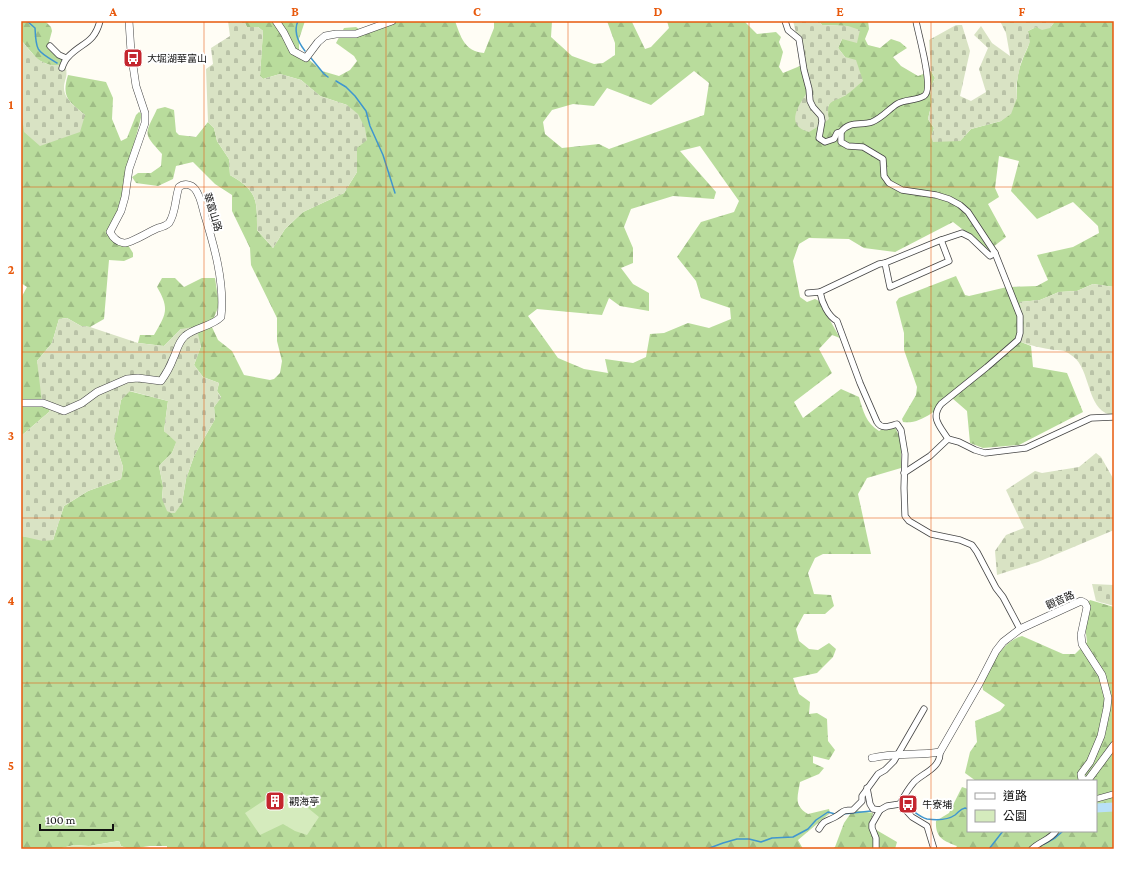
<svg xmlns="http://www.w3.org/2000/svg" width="1135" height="870" viewBox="0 0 1135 870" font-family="'Crimson Pro','Noto Sans TC',serif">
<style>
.forest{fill:url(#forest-firs);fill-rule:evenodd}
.cemetery{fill:url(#cemetery-stones)}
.park{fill:#d5ebbd}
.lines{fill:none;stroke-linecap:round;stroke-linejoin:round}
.stream{stroke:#3f96cf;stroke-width:1.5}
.river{stroke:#b9e0f7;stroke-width:9}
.minor-casing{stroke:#444;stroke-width:7}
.tertiary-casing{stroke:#444;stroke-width:8}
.minor{stroke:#fff;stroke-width:5.5}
.tertiary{stroke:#fff;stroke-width:7}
.grid{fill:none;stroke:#e8590c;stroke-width:1;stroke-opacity:0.55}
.labels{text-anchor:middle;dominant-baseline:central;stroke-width:4;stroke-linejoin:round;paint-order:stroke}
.poi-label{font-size:10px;fill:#111;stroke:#fff;text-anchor:start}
.street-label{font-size:10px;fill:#111;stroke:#fff}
.neatline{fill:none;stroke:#e8590c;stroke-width:1.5}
.grid-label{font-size:13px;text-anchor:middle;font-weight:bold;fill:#e8590c}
</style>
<defs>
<pattern id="forest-firs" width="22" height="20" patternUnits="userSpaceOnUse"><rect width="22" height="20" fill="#b9dc9c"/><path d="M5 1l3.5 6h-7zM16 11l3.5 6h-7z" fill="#9ebc85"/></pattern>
<pattern id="cemetery-stones" width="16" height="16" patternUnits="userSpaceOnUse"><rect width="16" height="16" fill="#d9e3c4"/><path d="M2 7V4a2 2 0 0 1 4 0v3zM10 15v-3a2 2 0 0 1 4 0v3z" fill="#b9c2a7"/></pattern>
</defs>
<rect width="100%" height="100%" fill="#fffdf5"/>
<!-- forest -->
<g class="forest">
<polygon points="21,21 45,21 51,27 52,31 49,42 65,56 65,64 54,67 38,60 21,40"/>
<path d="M 244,21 L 305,21 L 299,39 L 299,51 L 322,71 L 339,76 L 350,70 L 357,61 L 354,56 L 336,43 L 344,28 L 356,27 L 362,31 L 373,29 L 380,21 L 455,21 C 461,37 464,51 484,53 L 494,28 L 494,21 L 552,21 L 551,37 L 572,56 L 594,64 L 603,63 L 615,55 L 615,43 L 607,21 L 632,22 L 645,49 L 651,47 L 669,28 L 667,21 L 744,21 L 757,34 L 776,32 L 781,37 L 779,42 L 783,52 L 779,67 L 783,73 L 800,66 L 805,67 L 827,110 L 830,102 L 846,95 L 845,57 L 838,48 L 848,26 L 822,25 L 819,21 L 868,21 L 869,29 L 865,39 L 868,45 L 880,48 L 891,39 L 900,42 L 907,48 L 893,57 L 901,66 L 918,76 L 931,71 L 935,78 L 930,89 L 932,102 L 928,119 L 934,128 L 931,137 L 960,141 L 971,129 L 1001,121 L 1017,98 C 1016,86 1017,73 1022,61 C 1027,46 1031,48 1028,31 L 1036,27 L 1050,28 L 1055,21 L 1114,21 L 1114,287 L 1093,284 L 1077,291 L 1059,292 L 1040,300 L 1020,302 L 1024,323 L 1021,342 L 1031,346 L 1033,367 L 1067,373 L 1083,412 L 1019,445 L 983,448 L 970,443 L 967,411 L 952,398 C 938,408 921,425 903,422 L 902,419 L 916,395 L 917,387 L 904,350 L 904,333 L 896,302 L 899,298 L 956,276 L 965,295 L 969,296 L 1007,287 L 1037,286 L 1048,280 L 1037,255 L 1073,247 L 1099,233 L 1098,226 L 1073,202 L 1037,219 L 1011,191 L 1019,161 L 999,156 L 995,188 L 999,197 L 988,204 L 1006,237 L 989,250 L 953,222 L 895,252 L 864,248 L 849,239 L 809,238 L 799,244 L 793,261 L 800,297 L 807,302 L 815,299 L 819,301 L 840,338 L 832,335 L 819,349 L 832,373 L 794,402 L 803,418 L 841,389 L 859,397 C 863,411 866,423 879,431 L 893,423 L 901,440 L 901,468 L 867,478 L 858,494 L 871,554 L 823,554 L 815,558 L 808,573 L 814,594 L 831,595 L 834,606 L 825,614 L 804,614 L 796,629 L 799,641 L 809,649 L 818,650 L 829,643 L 836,649 L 833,657 L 817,673 L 793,678 L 799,694 L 810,702 L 809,714 L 817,713 L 827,719 L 828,741 L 835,750 L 829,760 L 813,756 L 813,763 L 824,768 L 819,774 L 800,782 C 798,796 793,805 808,814 L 829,809 L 830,813 L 798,840 L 803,849 L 167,849 L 167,846 L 150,846 L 129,849 L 121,846 L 119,841 L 89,846 L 74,845 L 62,848 L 62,849 L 21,849 L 21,536 L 53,540 L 64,506 L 88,491 L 121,479 L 123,467 L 114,439 L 121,400 L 129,391 L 168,401 L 164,431 L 177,441 L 172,453 L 159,466 L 163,486 L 162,499 L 182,503 L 186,479 L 194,456 L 215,419 L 214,407 L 221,397 L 217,391 L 219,383 L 203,377 L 194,365 L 201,346 L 181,329 L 164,346 L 138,343 L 140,335 L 154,335 C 166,314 170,309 157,287 L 162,278 L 175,278 L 184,287 L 202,278 L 215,278 L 219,305 L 211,325 L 218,340 L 232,351 L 244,375 L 270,380 L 274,379 L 280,373 L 282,361 L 277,341 L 277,318 L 251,265 L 250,248 L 232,211 L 232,195 L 215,184 L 193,162 L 176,166 L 173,179 L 158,186 L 136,183 L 132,177 L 138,173 L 151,173 L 161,166 L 162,154 C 142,132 145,135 157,109 L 165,107 L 174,110 L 176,132 L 179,135 L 196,137 L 208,122 L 214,128 L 217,141 L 229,159 L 230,175 C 258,191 257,200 257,230 L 273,248 L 285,229 L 303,212 L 344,193 L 357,172 L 357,148 L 347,105 L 320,96 L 301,80 L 280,74 L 263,79 L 260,76 L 263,31 L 258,27 L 247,27 ZM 694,71 L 709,83 L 704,115 L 609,149 L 599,144 L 562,148 L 545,134 L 543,122 L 552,110 L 573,104 L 594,106 L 607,88 L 651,105 ZM 700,146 L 739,201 L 734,212 L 701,222 L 677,257 L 696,281 L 701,298 L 730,308 L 731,319 L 709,328 L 688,323 L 664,333 L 650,334 L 646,357 L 633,363 L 605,359 L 608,373 L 584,369 L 558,358 L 528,316 L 537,309 L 602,315 L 609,298 L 620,306 L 649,311 L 649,293 L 633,284 L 621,268 L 633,263 L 633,248 L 624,227 L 631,209 L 673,196 L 714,199 L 716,192 L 680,151 Z"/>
<path d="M 68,75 L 106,82 L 113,98 L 112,119 L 121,141 L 127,138 L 136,115 L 139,112 L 142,114 L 124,181 L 125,202 L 110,224 L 109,233 L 128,245 L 133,253 L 133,257 L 124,261 L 109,260 L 104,319 L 90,327 L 81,326 L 67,318 L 59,319 L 52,343 L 37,361 L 49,407 L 49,412 L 21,436 L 21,298 L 27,287 L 21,283 L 21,110 L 85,115 C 69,101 61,98 68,75 Z"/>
<path d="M 1090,600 L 1114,607 L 1114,849 L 955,849 L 957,846 C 944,841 935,838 936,821 L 949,813 L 962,787 L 968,789 L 968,831 L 1096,831 L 1096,781 L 976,781 L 965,773 L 970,752 L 977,742 L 975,721 L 1000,711 L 1005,705 L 983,690 L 982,683 C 992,665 1001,642 1022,636 L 1063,654 L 1075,654 L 1087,642 L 1083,610 Z"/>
<polygon points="853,810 873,813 870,825 873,828 897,842 895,849 832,849 835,847 844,823"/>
</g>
<!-- cemetery -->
<g class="cemetery">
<path d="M 228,21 L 244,21 L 247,27 L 258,27 L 263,31 L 260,76 L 263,79 L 280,74 L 301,80 L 320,96 L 347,105 L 358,114 L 365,128 L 367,140 L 357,148 L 357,172 L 344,193 L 303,212 L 285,229 L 273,248 L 257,230 C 257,200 258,191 230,175 L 229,159 L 217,141 L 214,128 L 208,122 L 206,69 L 213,64 L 211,48 L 230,36 Z"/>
<path d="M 793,21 L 819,21 L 822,25 L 848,26 L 860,30 L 857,43 L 842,39 L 838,48 L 845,57 L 856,60 L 863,81 C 858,85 852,91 846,95 C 833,103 825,99 829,119 L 824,123 L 809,132 C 806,131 802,130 800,128 C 787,118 804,98 810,88 Z"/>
<polygon points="1000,21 1055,21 1050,28 1042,30 1036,27 1028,31 1030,42 1021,62 1016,86 1017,98 1011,114 1001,121 971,129 960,141 933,142 931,137 934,128 928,119 932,102 930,89 935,78 931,71 929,40 956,25 962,25 970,51 960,96 971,101 986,92 979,69 988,48 974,35 981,26 992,43 1010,56 1006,33"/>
<path d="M 21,40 C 35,56 41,69 65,64 C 68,77 66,75 64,86 C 63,99 76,107 85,115 L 80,132 L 40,146 L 24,132 L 21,110 Z"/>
<path d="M 1093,284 L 1114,287 L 1114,415 C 1088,414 1091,375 1076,359 C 1074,357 1069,353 1066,352 C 1063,350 1058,350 1054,350 C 1042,348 1032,346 1021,342 L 1024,323 L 1020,302 L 1040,300 L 1059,292 L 1077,291 Z"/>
<polygon points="67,318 81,326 90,327 138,343 164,346 181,329 193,327 197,330 201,346 194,365 203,377 219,383 217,391 221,398 214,407 215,419 194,456 186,479 182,503 175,513 171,513 167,511 162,499 163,486 159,466 172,453 176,442 164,431 168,401 130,391 121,400 114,439 123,467 121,479 88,491 64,506 53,540 43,541 21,536 21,436 49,412 49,407 42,402 37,361 52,343 59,319"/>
<polygon points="1096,453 1101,457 1114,480 1114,530 1038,562 997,575 995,551 1006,535 1024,528 1006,490 1018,482 1035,471 1042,473 1079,467"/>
<polygon points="1092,584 1114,585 1114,606 1096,601"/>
</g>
<!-- park -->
<g class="park">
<polygon points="277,792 292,795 319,817 307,835 295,831 283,824 260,835 245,813"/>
<polygon points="119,841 121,846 127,849 62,849 62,848 74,845 89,846"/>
</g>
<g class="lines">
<!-- stream -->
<g class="stream">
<path d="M 27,21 L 35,28 C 36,52 37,51 57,63"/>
<path d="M 298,21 C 293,32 298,42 305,51"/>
<polyline points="311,58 324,74 328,77"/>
<polyline points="336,81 346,87 355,96 366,111 370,126 383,155 395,193"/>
<path d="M 913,811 C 917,814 922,818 927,819 C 935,820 948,820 955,815 C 959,812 960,809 965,808 L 968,809"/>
<polyline points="843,814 871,811"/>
<polyline points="1044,844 1055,838 1063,831"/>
<polyline points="707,849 723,843 737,839 749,839 761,842 772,838 793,837 808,829 816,820 828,812 835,814"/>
<polyline points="989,849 1003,831"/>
</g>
<!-- river -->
<polyline class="river" points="1096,808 1114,807"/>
<!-- minor casing -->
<g class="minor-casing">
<g id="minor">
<polyline points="785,21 788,30 799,39 804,70 809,89 810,101 813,107 821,116 822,121 819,138 825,142 834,139 837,133 841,132"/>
<path d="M 916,21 C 918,34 935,90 924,96 C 916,101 905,99 897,104 C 889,109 882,118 872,122 C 861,126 850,120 841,132 L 841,142 L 848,146 L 863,147 L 883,159 L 884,176 L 889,183 L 902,190 L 936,195 L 949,199 L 960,205 L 968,212 L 995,253 L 1020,316 L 1020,333 L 1018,340 L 987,367 L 941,404 C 930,418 940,426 948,439"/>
<polyline points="50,46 59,55 66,58"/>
<path d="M 62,68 C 63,65 65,60 68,57 C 82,42 94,44 100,21"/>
<path d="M 995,253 L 990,256 L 970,237 L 962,233 L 941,240 L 885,263 L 879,264 L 820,292 C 822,303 828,316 837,321 L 860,383 L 877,422 C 882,430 890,426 897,424 L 901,430 L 905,454 L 904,488 L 905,516 L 909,521 L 931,534 L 960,540 L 972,545 L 977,552 L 996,588 L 1003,597 L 1020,629"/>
<polyline points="885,263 890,287 949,261 941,240"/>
<polyline points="808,293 820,292"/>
<polyline points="904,473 930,456 948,439 959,442 975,450 985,453 1026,448 1091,418 1114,417"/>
<polyline points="867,788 870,804 873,809 880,810"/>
<polyline points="1096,799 1114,794"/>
<path d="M 900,804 C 904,796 908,789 914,782 C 923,773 941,768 940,752"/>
<path d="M 819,829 C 825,819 826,822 835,817 C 844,812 841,810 853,810 L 862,801 L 862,796 L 878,774 L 885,770 L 894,761 L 924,709"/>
<polyline points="876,849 876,838 872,828 872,824 880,810 887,806 900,804 912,817 927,826 934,849"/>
<path d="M 1032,849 C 1040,841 1050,840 1056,831"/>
</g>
</g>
<!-- tertiary casing -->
<g class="tertiary-casing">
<g id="tertiary">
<polyline points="276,21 284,33 293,51 306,58 318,42 325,36 336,34 356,34 392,21"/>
<path d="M 21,403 L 43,403 L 64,411 L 82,403 L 97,392 L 127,379 L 138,378 L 161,381 C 166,374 170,367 173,359 C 177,351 178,342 185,336 C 195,327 211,327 221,317 C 225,283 214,245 204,213 C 202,205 200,195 195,189 C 191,184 184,183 179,187 C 175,198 176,213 169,223 C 166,226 162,227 158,228 C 150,231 130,244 124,243 C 117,242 113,238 110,232 L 121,211 L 125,197 L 129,169 L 145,123 L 145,113 L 136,86 L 131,52 L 129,21"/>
<path d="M 872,758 C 894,752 918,756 940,752 L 979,684 L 996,651 L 1003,642 L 1020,629 L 1081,601 L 1085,603 L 1087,607 L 1081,635 L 1082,644 L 1102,675 L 1108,698 L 1107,708 L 1101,736 L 1090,762 L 1081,774 L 1082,780 L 1088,780 L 1114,745"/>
</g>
</g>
<!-- minor -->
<use href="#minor" class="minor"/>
<!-- tertiary -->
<use href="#tertiary" class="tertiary"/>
</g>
<!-- grid -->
<path class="grid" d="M 204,21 L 204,849M 386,21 L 386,849M 568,21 L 568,849M 749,21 L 749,849M 931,21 L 931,849M 21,187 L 1114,187M 21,352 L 1114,352M 21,518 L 1114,518M 21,683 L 1114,683"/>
<!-- icons -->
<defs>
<g id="bus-square" transform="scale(1)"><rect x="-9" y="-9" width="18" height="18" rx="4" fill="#c4262e" stroke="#fff"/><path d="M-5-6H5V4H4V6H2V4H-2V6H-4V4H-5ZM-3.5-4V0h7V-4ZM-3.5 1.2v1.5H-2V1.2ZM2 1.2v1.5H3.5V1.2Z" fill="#fff"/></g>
<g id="building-square" transform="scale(1)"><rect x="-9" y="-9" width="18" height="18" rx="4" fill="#c4262e" stroke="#fff"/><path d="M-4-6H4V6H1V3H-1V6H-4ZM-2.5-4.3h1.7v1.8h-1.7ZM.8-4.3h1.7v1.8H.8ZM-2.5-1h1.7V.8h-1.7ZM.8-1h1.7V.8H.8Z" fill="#fff"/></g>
</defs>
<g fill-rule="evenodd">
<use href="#bus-square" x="133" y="58"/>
<use href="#building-square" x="275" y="801"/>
<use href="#bus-square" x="908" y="804"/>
</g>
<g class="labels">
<!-- poi labels -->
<g class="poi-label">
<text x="147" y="58">大堀湖華富山</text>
<text x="289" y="801">觀海亭</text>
<text x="922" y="804">牛寮埔</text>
</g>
<!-- street labels -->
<g class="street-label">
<text transform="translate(213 212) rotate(73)">華富山路</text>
<text transform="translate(1060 600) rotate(-24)">觀音路</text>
</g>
</g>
<!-- border -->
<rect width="1135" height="870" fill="none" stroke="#ffffff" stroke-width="44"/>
<!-- legend -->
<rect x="967" y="780" width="130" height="52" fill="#ffffff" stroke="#a0a0a0"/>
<rect x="975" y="793" width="20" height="6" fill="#ffffff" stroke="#a0a0a0"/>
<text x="1003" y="800" font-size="12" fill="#111111">道路</text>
<rect x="975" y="810" width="20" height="12" fill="#d5ebbd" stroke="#a0a0a0"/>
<text x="1003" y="820" font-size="12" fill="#111111">公園</text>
<!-- scale -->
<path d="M40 824v6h73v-6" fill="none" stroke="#111111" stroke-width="2"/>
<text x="46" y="824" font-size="12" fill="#111111" stroke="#ffffff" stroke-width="3" paint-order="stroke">100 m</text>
<rect x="22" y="22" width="1091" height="826" class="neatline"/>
<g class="grid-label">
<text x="113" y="16">A</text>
<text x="295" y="16">B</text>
<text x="477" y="16">C</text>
<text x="658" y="16">D</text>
<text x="840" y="16">E</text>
<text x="1022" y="16">F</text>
<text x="11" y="109">1</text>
<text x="11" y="274">2</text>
<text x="11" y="440">3</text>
<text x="11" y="605">4</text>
<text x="11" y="770">5</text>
</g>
</svg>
